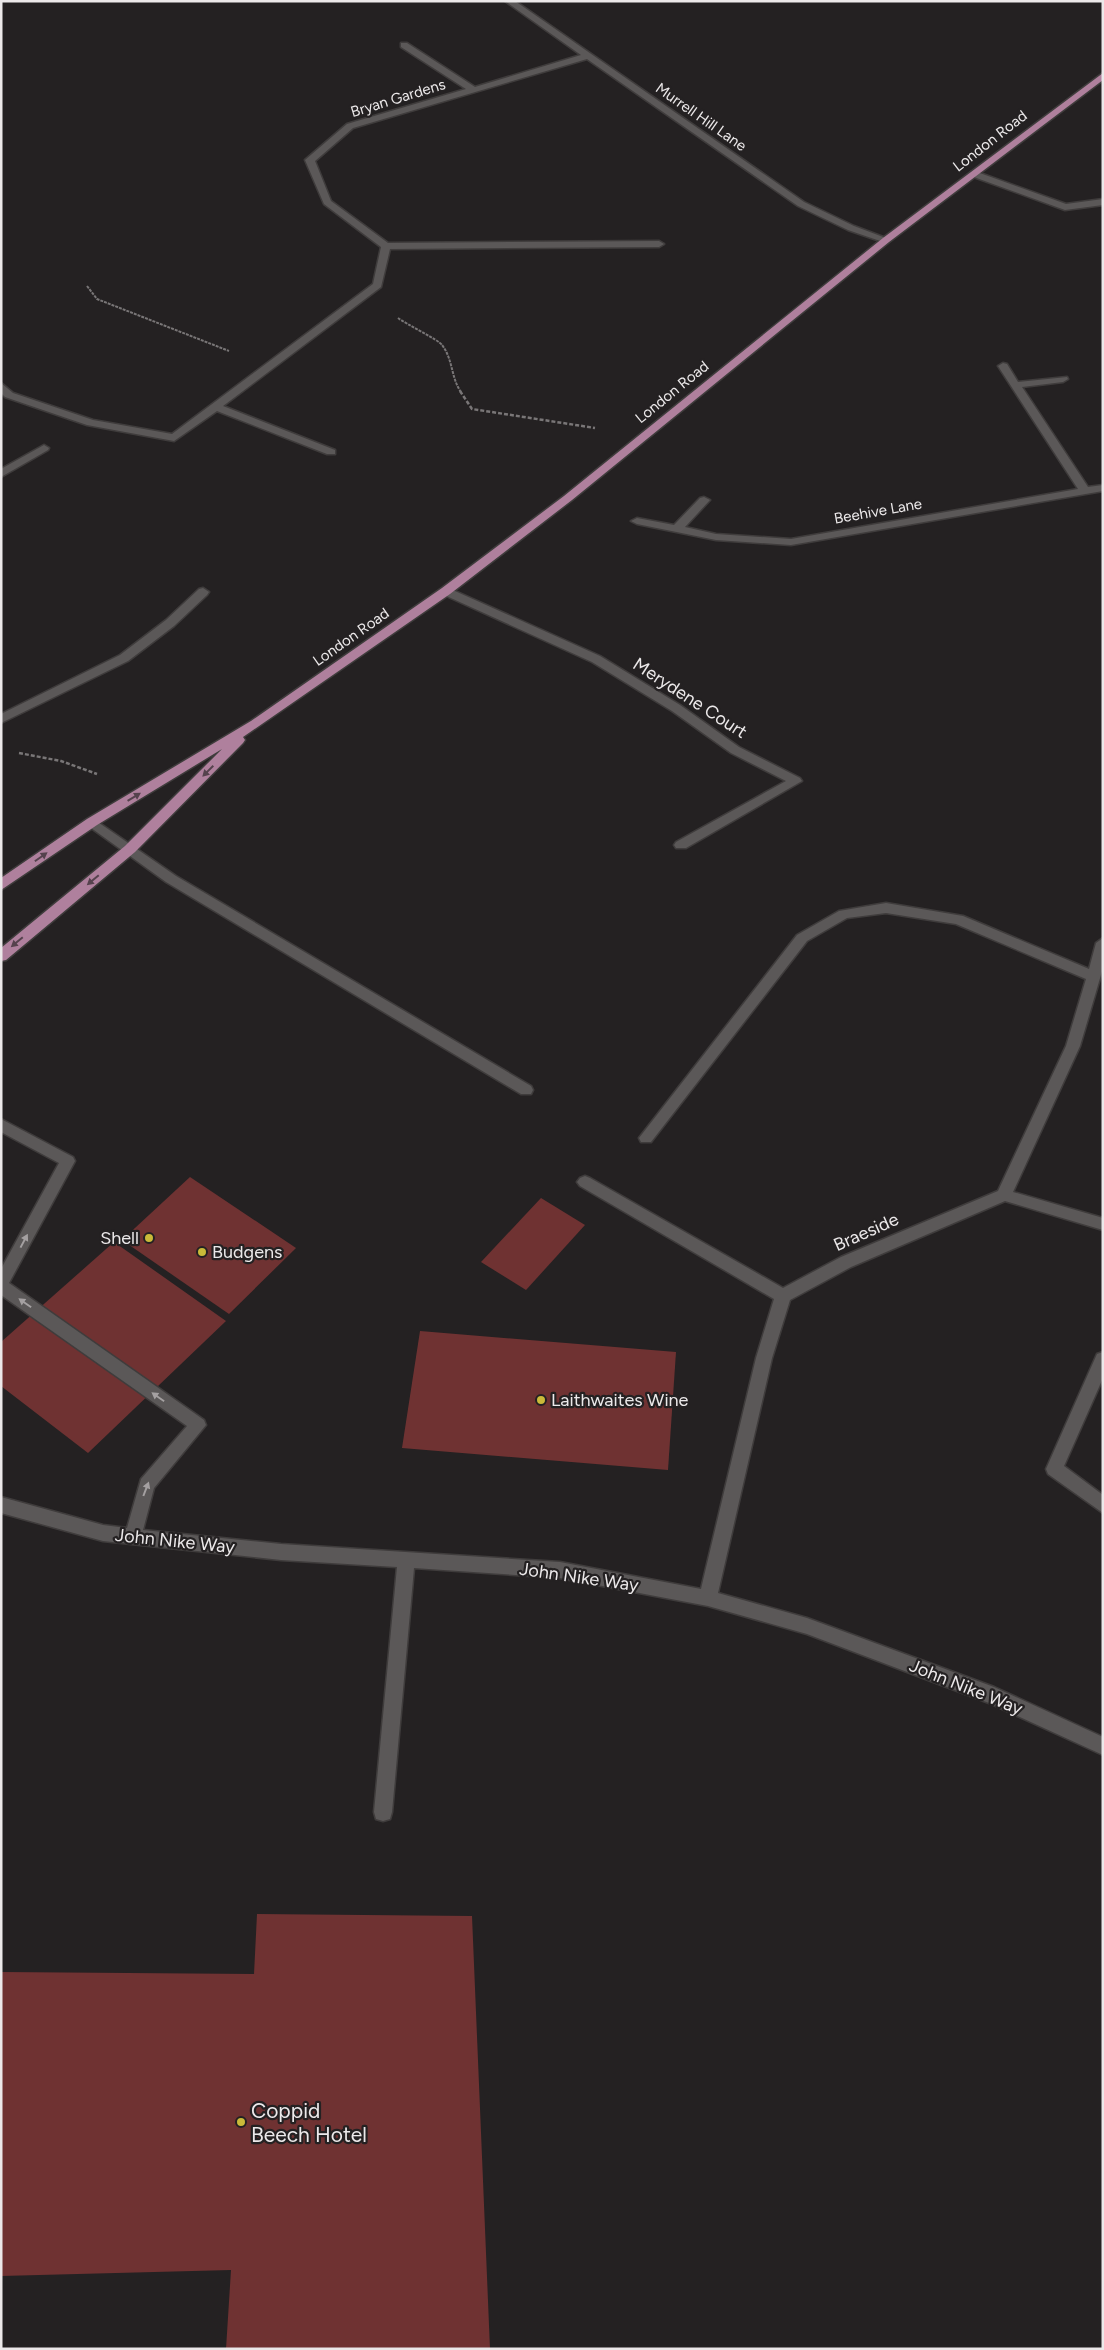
<svg xmlns="http://www.w3.org/2000/svg" width="1104" height="2350" viewBox="0 0 1104 2350" font-family="Figtree,sans-serif">
<style>
.building{fill:#6f3232}
.lines{fill:none;stroke-linecap:round;stroke-linejoin:round}
.minor-casing{stroke:#3f3c3c;stroke-width:3}
.major-casing{stroke:#3f3c3c;stroke-width:3}
.path-far1{stroke:#797677;stroke-width:2;stroke-dasharray:3 1;stroke-linecap:butt}
.path{stroke:#797677;stroke-width:2.5;stroke-dasharray:4 2;stroke-linecap:butt}
.minor{fill:#5b5858;fill-rule:evenodd}
.major{fill:#af809d;fill-rule:evenodd}
.oneway{fill:#55424d}
.oneway2{fill:#a4a0a1}
.poi-dot{fill:#caba39;stroke:#242122;stroke-width:2}
.labels{text-anchor:middle;dominant-baseline:central;stroke-width:4.5;stroke-linejoin:round;paint-order:stroke}
.far-street-label{font-size:15px;fill:#ece9ea;stroke:#242122}
.street-label{font-size:18px;fill:#ece9ea;stroke:#242122}
.poi-label{font-size:18px;fill:#ece9ea;stroke:#242122;text-anchor:start}
.near-poi-label{font-size:21px;fill:#ece9ea;stroke:#242122;text-anchor:start}
</style>
<rect width="100%" height="100%" fill="#242122"/>
<!-- building -->
<g class="building">
<polygon points="190,1177 296,1248 229,1314 122,1240"/>
<polygon points="541,1198 585,1225 526,1290 481,1262"/>
<polygon points="114,1242 226,1321 88,1453 1,1386 1,1342"/>
<polygon points="420,1331 676,1352 668,1470 402,1448"/>
<polygon points="257,1914 472,1916 490,2349 226,2349 231,2270 1,2276 1,1972 254,1974"/>
</g>
<g class="lines">
<!-- minor casing -->
<g class="minor-casing">
<g id="minor">
<polygon points="505,1 515,1 804,202 854,226 891,240 886,243 848,230 798,206 587,59 353,128 315,161 331,201 388,243 659,241 664,244 659,247 390,249 381,287 223,406 335,450 335,454 327,454 217,411 174,441 87,425 5,397 1,393 1,383 13,393 93,420 172,434 373,284 381,247 324,204 305,160 347,124 466,89 401,47 401,43 407,43 475,87 581,55"/>
<polygon points="971,172 977,172 1066,204 1103,199 1103,205 1065,210 971,176"/>
<polygon points="1003,363 1007,364 1018,382 1067,377 1068,379 1063,382 1022,387 1088,487 1103,485 1103,491 791,545 716,540 637,524 631,521 637,518 674,525 700,498 704,497 710,500 685,527 716,534 791,539 1078,489 998,366"/>
<polygon points="44,445 49,448 48,450 1,477 1,469"/>
<polygon points="446,587 600,656 680,705 739,747 800,778 802,781 686,848 676,848 674,845 676,842 786,781 731,753 672,711 592,662 442,594 440,591"/>
<polygon points="203,588 209,592 207,595 174,626 128,661 1,723 1,714 120,655 166,620 199,589"/>
<polygon points="92,818 176,876 531,1086 533,1090 531,1094 521,1094 166,882 87,825 86,822"/>
<polygon points="886,903 963,916 1089,969 1096,943 1103,938 1103,968 1080,1046 1013,1192 1103,1218 1103,1230 1005,1201 851,1267 790,1300 772,1358 718,1593 807,1618 994,1687 1103,1737 1103,1755 989,1703 807,1634 708,1606 560,1578 414,1568 392,1812 390,1819 383,1821 376,1819 374,1812 397,1567 281,1560 103,1541 1,1513 1,1497 103,1525 127,1528 141,1479 187,1426 1,1295 1,1269 59,1163 1,1132 1,1119 73,1157 75,1161 9,1283 204,1420 206,1425 154,1488 143,1530 281,1544 560,1562 701,1589 756,1358 774,1299 580,1186 577,1182 580,1178 585,1176 590,1178 783,1288 841,1257 998,1191 1066,1046 1086,979 956,924 886,913 847,918 807,941 651,1142 641,1142 639,1138 797,935 839,911"/>
<polygon points="1103,1352 1103,1378 1064,1466 1103,1495 1103,1513 1048,1474 1046,1469 1097,1354"/>
</g>
</g>
<!-- major casing -->
<g class="major-casing">
<polygon id="major" points="1103,73 1103,80 889,242 572,500 450,594 243,737 245,740 243,743 135,852 6,960 1,961 1,948 125,846 222,749 97,825 1,890 1,878 87,819 251,721 442,588 564,496 883,238"/>
</g>
<!-- path-far1 -->
<g class="path-far1">
<polyline points="87,286 97,299 229,351"/>
<path d="M 398,318 C 406,324 439,340 442,345 C 453,359 451,378 461,392"/>
</g>
<!-- path -->
<g class="path">
<polyline points="460,391 472,409 595,428"/>
<polyline points="19,753 61,761 97,774"/>
</g>
<!-- minor -->
<use href="#minor" class="minor"/>
<!-- major -->
<use href="#major" class="major"/>
</g>
<!-- one-way arrows -->
<defs><path id="oneway-solid" d="M-6-.8H1V-3.2L6.5 0L1 3.2V.8H-6Z" transform="scale(1.25)"/></defs>
<g class="oneway">
<use href="#oneway-solid" transform="translate(208 771) rotate(135)"/>
<use href="#oneway-solid" transform="translate(134 797) rotate(-31)"/>
<use href="#oneway-solid" transform="translate(41 857) rotate(-35)"/>
<use href="#oneway-solid" transform="translate(93 880) rotate(140)"/>
<use href="#oneway-solid" transform="translate(17 942) rotate(140)"/>
</g>
<g class="oneway2">
<use href="#oneway-solid" transform="translate(24 1241) rotate(-62)"/>
<use href="#oneway-solid" transform="translate(25 1303) rotate(-145)"/>
<use href="#oneway-solid" transform="translate(158 1397) rotate(-145)"/>
<use href="#oneway-solid" transform="translate(146 1489) rotate(-69)"/>
</g>
<!-- markers -->
<g class="poi-dot">
<circle cx="149" cy="1238" r="5"/>
<circle cx="202" cy="1252" r="5"/>
<circle cx="541" cy="1400" r="5"/>
<circle cx="241" cy="2122" r="5"/>
</g>
<g class="labels">
<!-- far-street labels -->
<g class="far-street-label">
<text transform="translate(398 98) rotate(-17)">Bryan Gardens</text>
<text transform="translate(701 117) rotate(35)">Murrell Hill Lane</text>
<text transform="translate(990 141) rotate(-38)">London Road</text>
<text transform="translate(672 392) rotate(-39)">London Road</text>
<text transform="translate(878 511) rotate(-10)">Beehive Lane</text>
<text transform="translate(351 637) rotate(-35)">London Road</text>
</g>
<!-- street labels -->
<g class="street-label">
<text transform="translate(690 698) rotate(33)">Merydene Court</text>
<text transform="translate(866 1232) rotate(-24)">Braeside</text>
<text transform="translate(175 1541) rotate(6)">John Nike Way</text>
<text transform="translate(579 1577) rotate(8)">John Nike Way</text>
<text transform="translate(966 1687) rotate(22)">John Nike Way</text>
</g>
<!-- poi labels -->
<g class="poi-label">
<text x="139" y="1238" text-anchor="end">Shell</text>
<text x="212" y="1252">Budgens</text>
<text x="551" y="1400">Laithwaites Wine</text>
</g>
<!-- near-poi labels -->
<g class="near-poi-label">
<text x="251" y="2110">Coppid<tspan x="251" dy="24">Beech Hotel</tspan></text>
</g>
</g>
<!-- border -->
<rect width="1104" height="2350" fill="none" stroke="#ece9ea" stroke-width="5"/>
</svg>
